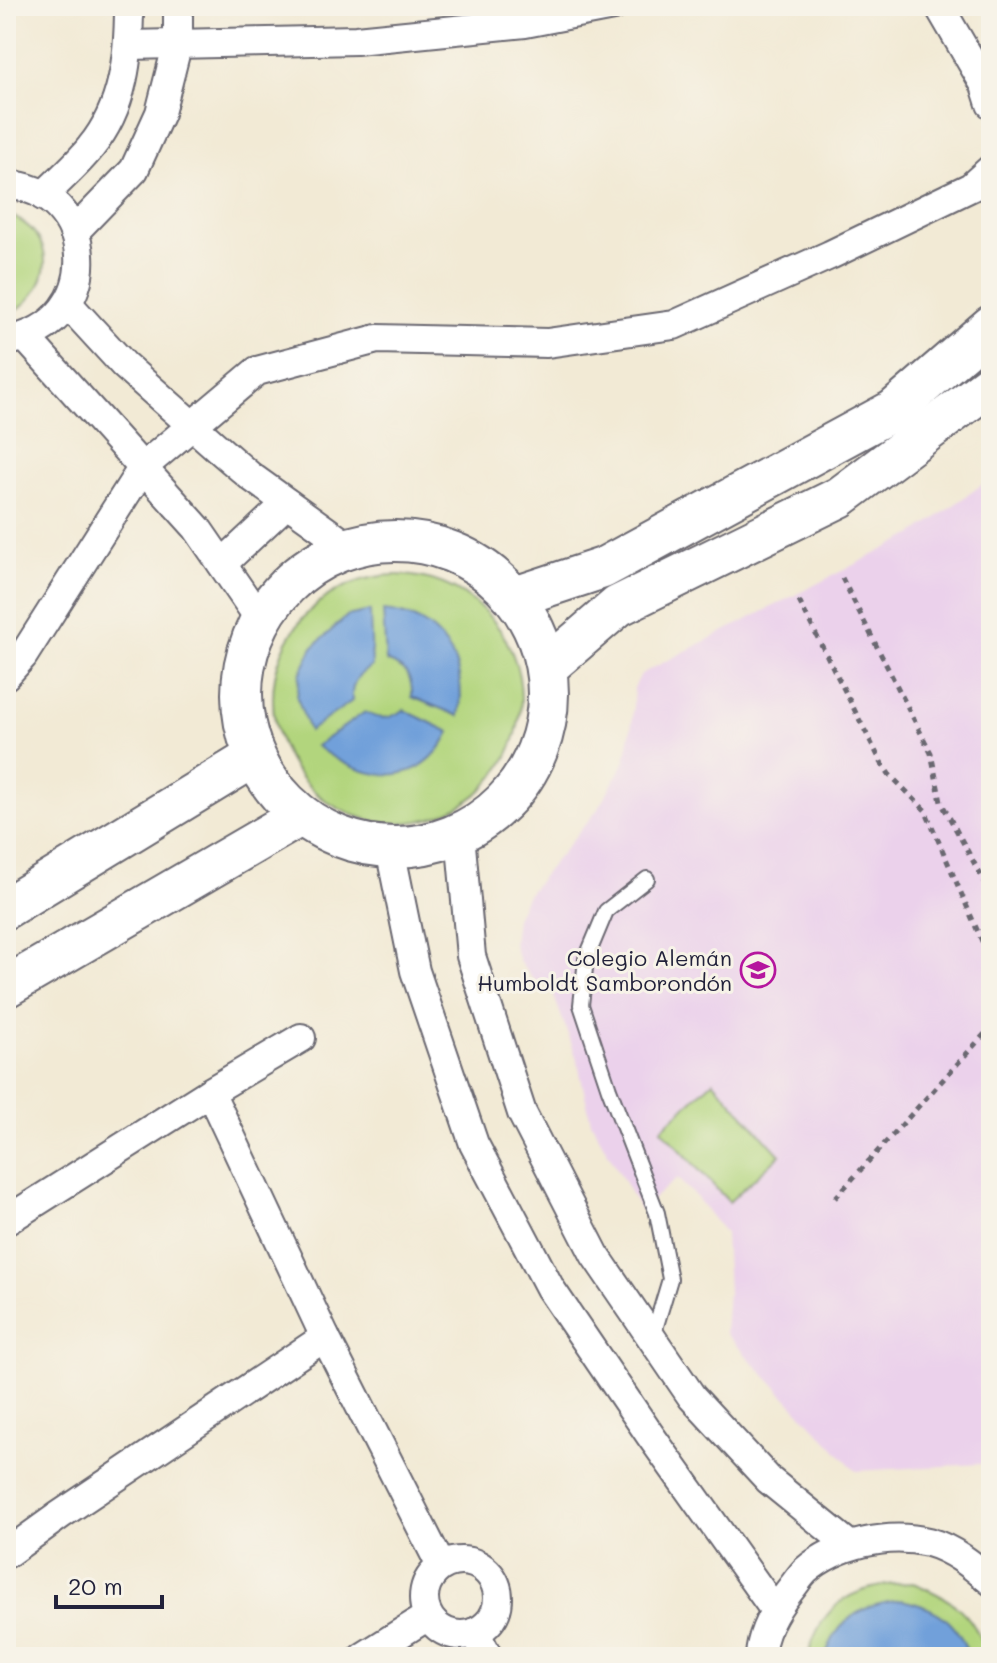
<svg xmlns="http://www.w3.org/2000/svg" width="997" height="1663" viewBox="0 0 997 1663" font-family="Mali,sans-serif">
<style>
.built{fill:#ebd1eb}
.green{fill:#b2d57d;stroke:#6a7c5c;stroke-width:2}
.water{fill:#71a0da;stroke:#4a618a;stroke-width:2}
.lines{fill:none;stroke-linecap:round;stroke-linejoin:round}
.lane-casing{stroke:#6b6871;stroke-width:18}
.street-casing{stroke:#6b6871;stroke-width:32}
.secondary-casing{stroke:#6b6871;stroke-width:44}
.path{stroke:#6b6871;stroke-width:5;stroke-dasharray:6 6;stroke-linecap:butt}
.lane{stroke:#fff;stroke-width:14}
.street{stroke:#fff;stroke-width:28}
.secondary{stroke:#fff;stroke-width:40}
.labels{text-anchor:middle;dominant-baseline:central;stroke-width:6;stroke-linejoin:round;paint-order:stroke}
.poi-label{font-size:22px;fill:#22223b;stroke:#f7f3e8;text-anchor:end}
</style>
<rect width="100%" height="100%" fill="#f7f3e8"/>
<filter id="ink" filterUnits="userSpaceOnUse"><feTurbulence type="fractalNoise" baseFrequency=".0125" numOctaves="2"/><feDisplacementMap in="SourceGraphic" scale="16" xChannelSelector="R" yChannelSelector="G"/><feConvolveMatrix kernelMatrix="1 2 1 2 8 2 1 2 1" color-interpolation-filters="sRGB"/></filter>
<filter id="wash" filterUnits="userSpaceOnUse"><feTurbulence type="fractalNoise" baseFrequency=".006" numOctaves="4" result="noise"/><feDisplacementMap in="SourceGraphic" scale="32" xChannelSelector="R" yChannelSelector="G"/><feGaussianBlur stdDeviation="1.8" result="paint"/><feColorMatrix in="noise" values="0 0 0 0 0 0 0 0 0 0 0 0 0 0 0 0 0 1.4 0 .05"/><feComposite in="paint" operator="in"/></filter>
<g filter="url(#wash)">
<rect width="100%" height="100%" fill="#f2ead5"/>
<!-- built -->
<polygon class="built" points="991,478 991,1447 981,1464 856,1471 725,1333 728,1292 725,1233 697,1198 677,1178 640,1210 591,1122 577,1059 551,988 532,978 520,963 513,943 516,918 526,896 598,809 625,761 632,723 634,688 641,674 914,534"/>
<!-- green -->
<g class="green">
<path d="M 6,214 C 61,233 55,293 6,316 Z"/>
<circle cx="397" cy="699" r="124"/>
<polygon points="713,1081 780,1155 729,1202 661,1129"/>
<path d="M 913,1583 C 951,1598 978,1615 985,1657 L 808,1657 C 821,1600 859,1584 913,1583 Z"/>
</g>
<!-- water -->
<g class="water">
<path d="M 370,611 L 372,666 C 356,676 351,683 352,701 L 309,731 L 297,697 L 300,674 L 313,647 L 347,616 Z"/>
<path d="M 383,611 C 441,616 468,661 459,716 L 412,697 C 413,676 405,668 386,661 Z"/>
<path d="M 404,710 L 450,732 C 419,793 362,780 316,746 L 365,712 C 380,721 389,719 404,710 Z"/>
<path d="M 902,1600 C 938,1608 958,1621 969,1657 L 825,1657 C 838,1618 863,1604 902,1600 Z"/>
</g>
</g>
<g filter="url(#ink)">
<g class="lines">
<!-- lane casing -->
<g class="lane-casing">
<polyline id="lane" points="647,879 606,911 586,959 581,1005 609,1089 657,1213 670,1279 652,1339"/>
</g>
<!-- street casing -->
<g class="street-casing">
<g id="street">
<polyline points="939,6 985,85 991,104"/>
<polyline points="129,45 356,40 525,23 613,6"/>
<path d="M 6,185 C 96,187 111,323 6,341"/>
<path d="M 43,196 C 59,180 77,165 91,147 C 124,107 129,56 129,6"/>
<polyline points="74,232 134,170 160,113 178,42 178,6"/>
<polyline points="68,304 124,365 221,451 250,476 350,548"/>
<polyline points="26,338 197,528 261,621"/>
<polyline points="222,564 287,503"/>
<polyline points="6,675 23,656 143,467 257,371 377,339 547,343 674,325 830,255 971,187 991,169"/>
<polyline points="460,834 471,956 522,1113 595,1255 692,1397 769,1480 849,1545"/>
<polyline points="390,849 415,971 474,1144 550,1288 650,1435 774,1609"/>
<polyline points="210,1092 301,1038"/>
<polyline points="6,1221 210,1092 325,1337 441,1566"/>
<polyline points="6,1554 60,1515 325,1337"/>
<circle cx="461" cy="1598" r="37"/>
<polyline points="475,1632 488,1657"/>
<polyline points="363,1657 428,1616"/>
<path d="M 760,1657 C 761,1632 775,1609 790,1590 C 795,1584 800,1576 805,1571 C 836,1544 888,1532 928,1542 C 953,1549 972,1565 991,1581"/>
</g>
</g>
<!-- secondary casing -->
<g class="secondary-casing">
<g id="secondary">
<circle cx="395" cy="694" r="153"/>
<polyline points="515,597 603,568 894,410 991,326"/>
<polyline points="547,667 618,606 840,497 991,384"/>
<polyline points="6,908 254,757"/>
<polyline points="6,987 300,816"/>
</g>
</g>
<!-- path -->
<g class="path">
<polyline points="842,578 931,753 941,802 991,894"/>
<polyline points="799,601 881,762 889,774 925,810 991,962"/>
<polyline points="835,1198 991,1027"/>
</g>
<!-- lane -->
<use href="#lane" class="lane"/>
<!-- street -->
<use href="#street" class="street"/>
<!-- secondary -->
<use href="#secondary" class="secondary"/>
</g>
</g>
<!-- icons -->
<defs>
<g id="school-ring" transform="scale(1.8)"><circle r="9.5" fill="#f7f3e8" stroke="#b5179e" stroke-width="1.5"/><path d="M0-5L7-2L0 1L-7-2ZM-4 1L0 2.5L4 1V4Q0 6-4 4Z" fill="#b5179e"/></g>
</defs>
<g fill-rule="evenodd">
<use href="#school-ring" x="758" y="970"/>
</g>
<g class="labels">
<!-- poi labels -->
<g class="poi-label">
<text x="732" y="957">Colegio Alemán<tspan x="732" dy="25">Humboldt Samborondón</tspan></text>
</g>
</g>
<!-- margin -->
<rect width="997" height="1663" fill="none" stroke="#f7f3e8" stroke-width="32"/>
<!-- scale -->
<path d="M56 1595v12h106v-12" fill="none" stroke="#22223b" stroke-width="4"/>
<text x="68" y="1595" font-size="24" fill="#22223b" stroke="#f7f3e8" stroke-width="6" paint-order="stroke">20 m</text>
</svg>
